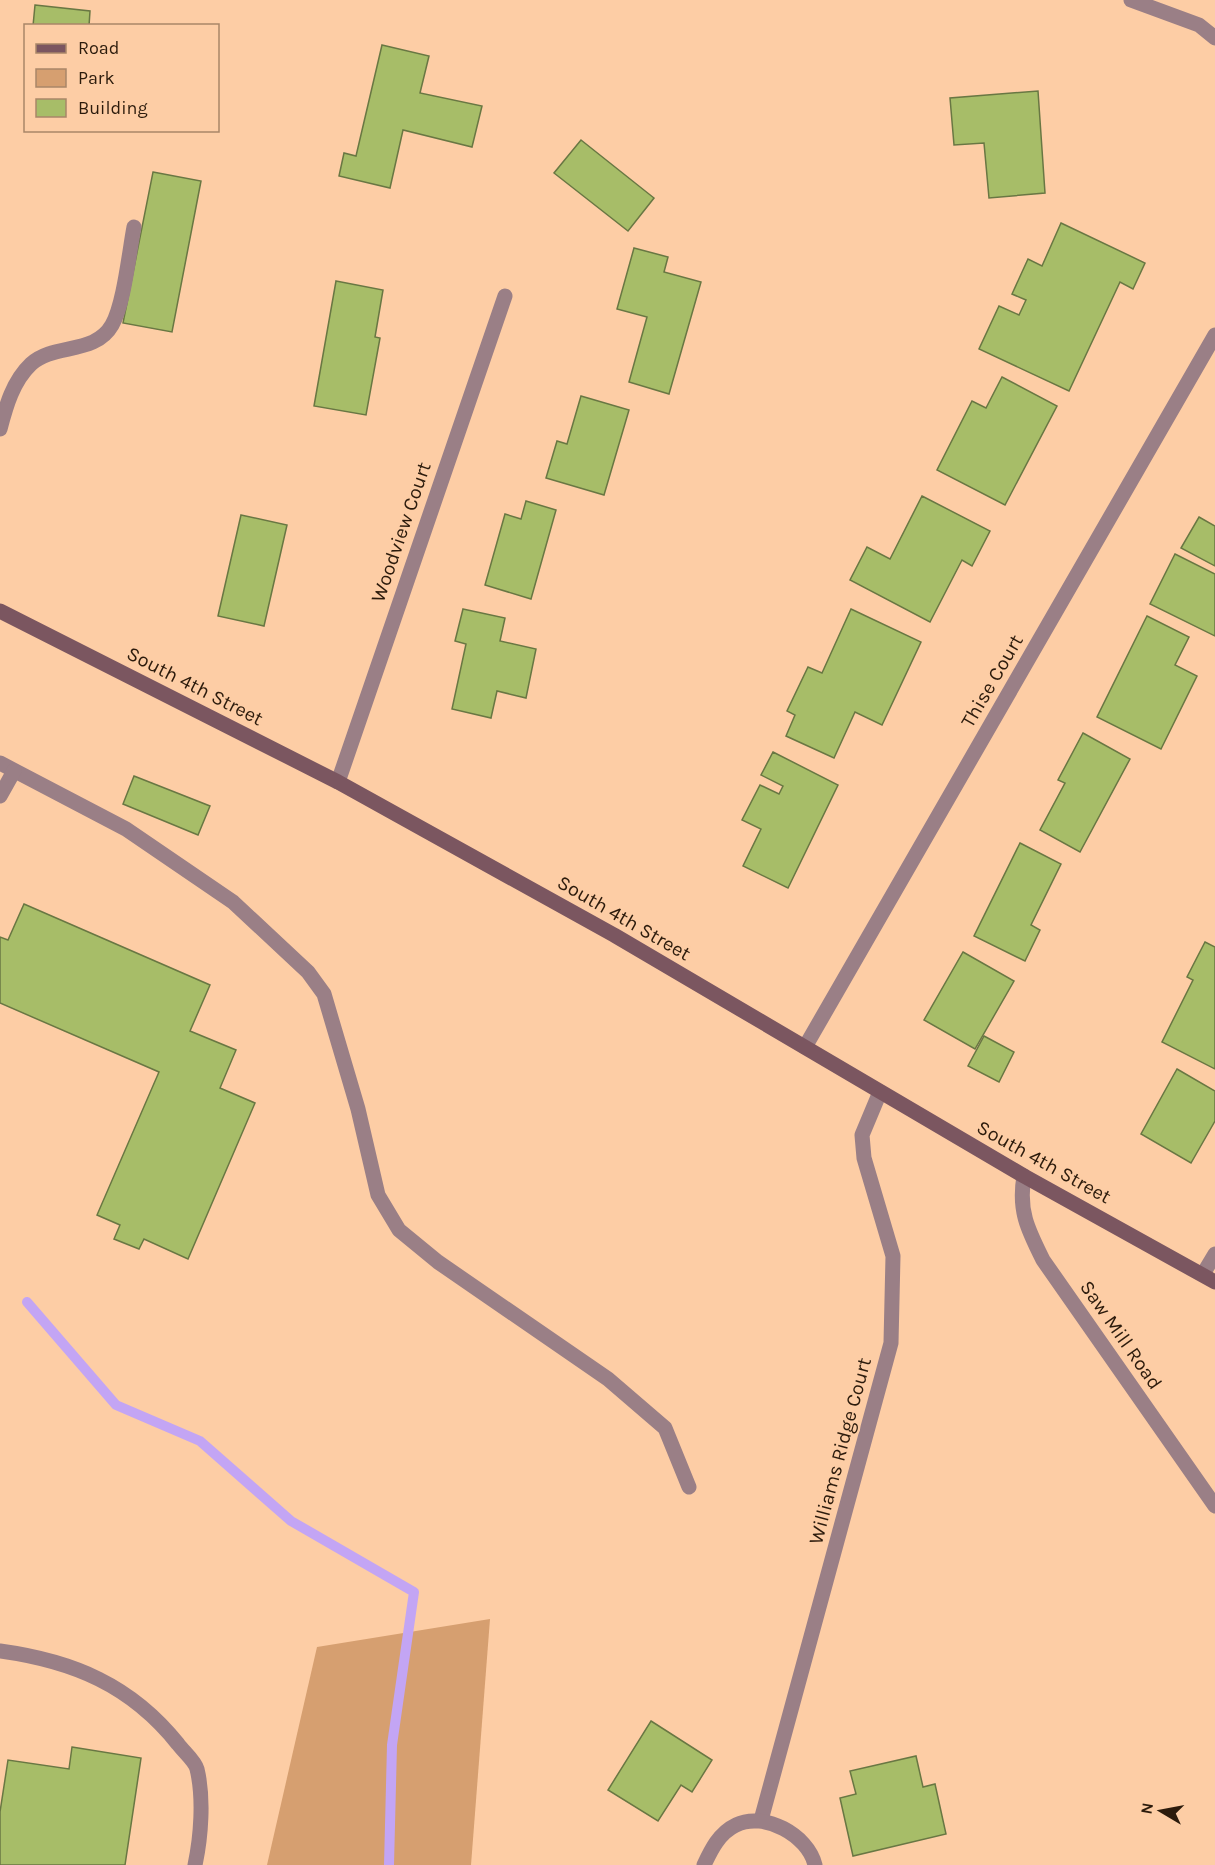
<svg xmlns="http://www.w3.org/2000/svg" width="1215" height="1865" viewBox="0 0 1215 1865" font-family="Karla,sans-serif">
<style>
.green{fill:#d69f70}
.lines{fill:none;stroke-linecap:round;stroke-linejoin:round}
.stream{stroke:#c3a5f4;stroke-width:10}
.building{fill:#a7bd68;stroke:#697743;stroke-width:1.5}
.lane{stroke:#9a7f86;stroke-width:15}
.street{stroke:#9a7f86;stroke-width:15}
.secondary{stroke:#7b5660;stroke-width:15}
.labels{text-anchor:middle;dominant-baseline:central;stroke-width:4.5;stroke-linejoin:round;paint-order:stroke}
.street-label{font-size:20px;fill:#2c1b0c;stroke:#fdcda5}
</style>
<rect width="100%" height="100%" fill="#fdcda5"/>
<!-- green -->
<polygon class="green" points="490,1619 471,1865 267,1865 317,1647"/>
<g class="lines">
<!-- stream -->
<polyline class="stream" points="27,1302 116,1405 200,1441 291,1521 414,1592 392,1745 389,1865"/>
</g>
<!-- building -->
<g class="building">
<polygon points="35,5 90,11 89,26 33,26"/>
<polygon points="382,45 429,56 420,93 482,106 472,147 403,130 390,188 339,176 344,153 356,156"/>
<polygon points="1038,91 1045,193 989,198 984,143 954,145 950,98"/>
<polygon points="581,140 654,198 628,231 554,173"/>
<polygon points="153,172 201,181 172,332 123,323"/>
<polygon points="1061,223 1145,263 1133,289 1120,282 1069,391 979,349 999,306 1019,315 1026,300 1012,294 1028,259 1042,266"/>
<polygon points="634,248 668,257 664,272 701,282 669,394 629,382 647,317 617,309"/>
<polygon points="336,281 383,290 375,337 380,338 366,415 314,406"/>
<polygon points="1002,377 1057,406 1005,505 937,470 972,401 986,408"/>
<polygon points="581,396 629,410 604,495 546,478 557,441 567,444"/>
<polygon points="922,496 990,531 972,566 962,560 930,622 850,580 867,547 890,559"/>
<polygon points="526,501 556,510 531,599 485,585 505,514 521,519"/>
<polygon points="241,515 287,525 264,626 218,616"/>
<polygon points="1199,517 1215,526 1215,566 1181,548"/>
<polygon points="1175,554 1215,574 1215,636 1150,604"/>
<polygon points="463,609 505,618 500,641 536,649 526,698 497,691 491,718 452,709 466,644 455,641"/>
<polygon points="851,609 921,642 882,725 855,712 834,758 786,736 795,715 787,711 808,667 822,673"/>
<polygon points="1147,616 1189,637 1175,665 1197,676 1161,749 1097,717"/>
<polygon points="1083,733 1130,759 1080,852 1040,830 1065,783 1058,780"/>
<polygon points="773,752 838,785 788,888 743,866 761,829 742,820 760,785 779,794 783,786 761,775"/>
<polygon points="134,776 210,806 198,835 123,804"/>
<polygon points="1020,843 1061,864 1031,925 1040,930 1025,961 974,936"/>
<polygon points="24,904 210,985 190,1031 236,1050 220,1088 255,1103 188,1259 144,1239 139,1249 114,1239 120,1225 97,1215 159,1072 0,1003 0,937 8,940"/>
<polygon points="1205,942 1215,947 1215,1069 1162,1042 1193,980 1187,977"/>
<polygon points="963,952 1014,981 975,1049 924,1020"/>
<polygon points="984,1036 1014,1052 999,1082 968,1066"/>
<polygon points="1177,1069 1215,1091 1215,1121 1191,1163 1141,1134"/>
<polygon points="651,1721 712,1760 692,1792 681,1785 658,1821 608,1790"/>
<polygon points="72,1747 141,1758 125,1865 0,1865 0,1812 8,1760 69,1769"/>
<polygon points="916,1756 923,1787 935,1784 946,1834 853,1856 840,1798 856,1794 850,1771"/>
</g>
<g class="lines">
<!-- lane -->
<g class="lane">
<path d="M 0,429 C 6,406 13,381 31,364 C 54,343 95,355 112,325 C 124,304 129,253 134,227"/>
<polyline points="0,763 126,829 233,902 308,972 324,994 358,1109 378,1195 399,1230 438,1262 608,1379 665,1428 689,1487"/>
<polyline points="0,796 14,771"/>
</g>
<!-- street -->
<g class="street">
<polyline points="1131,0 1199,25 1215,38"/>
<polyline points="338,782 505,296"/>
<polyline points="805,1047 1215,335"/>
<path d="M 1024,1176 C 1018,1211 1028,1230 1043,1260 L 1215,1506"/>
<polyline points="1203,1274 1215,1254"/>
<path d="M 0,1651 C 73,1661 131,1685 178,1744 C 183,1751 195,1761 197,1769 C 204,1798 201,1837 195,1865"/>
<polyline points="761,1820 891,1343 893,1256 864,1158 862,1135 880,1092"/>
<path d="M 704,1865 C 711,1850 719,1833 736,1825 C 764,1811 808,1835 815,1865"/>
</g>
<!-- secondary -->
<polyline class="secondary" points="0,611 338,782 614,935 1024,1176 1215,1282"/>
</g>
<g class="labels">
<!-- street labels -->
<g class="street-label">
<text transform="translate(401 532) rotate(-71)">Woodview Court</text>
<text transform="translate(992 681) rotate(-60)">Thise Court</text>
<text transform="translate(195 686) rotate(27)">South 4th Street</text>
<text transform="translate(624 918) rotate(30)">South 4th Street</text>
<text transform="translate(1044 1162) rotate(29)">South 4th Street</text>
<text transform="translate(1121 1335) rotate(55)">Saw Mill Road</text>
<text transform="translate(840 1451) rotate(-75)">Williams Ridge Court</text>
</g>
</g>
<!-- legend -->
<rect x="24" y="24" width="195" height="108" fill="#fdcda5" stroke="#a98668" stroke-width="1.5"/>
<rect x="36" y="44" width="30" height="9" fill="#7b5660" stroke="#a98668" stroke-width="1.5"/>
<text x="78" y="54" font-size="18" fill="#2c1b0c">Road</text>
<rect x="36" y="69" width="30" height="18" fill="#d69f70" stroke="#a98668" stroke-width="1.5"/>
<text x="78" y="84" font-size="18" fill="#2c1b0c">Park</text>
<rect x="36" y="99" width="30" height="18" fill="#a7bd68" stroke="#a98668" stroke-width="1.5"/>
<text x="78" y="114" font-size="18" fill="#2c1b0c">Building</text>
<!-- north arrow -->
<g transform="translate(1161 1811) rotate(280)" stroke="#fdcda5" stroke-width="4.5" paint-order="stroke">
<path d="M0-4.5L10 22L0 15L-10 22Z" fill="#2c1b0c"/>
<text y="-9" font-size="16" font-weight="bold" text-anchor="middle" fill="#2c1b0c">N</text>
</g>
</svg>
